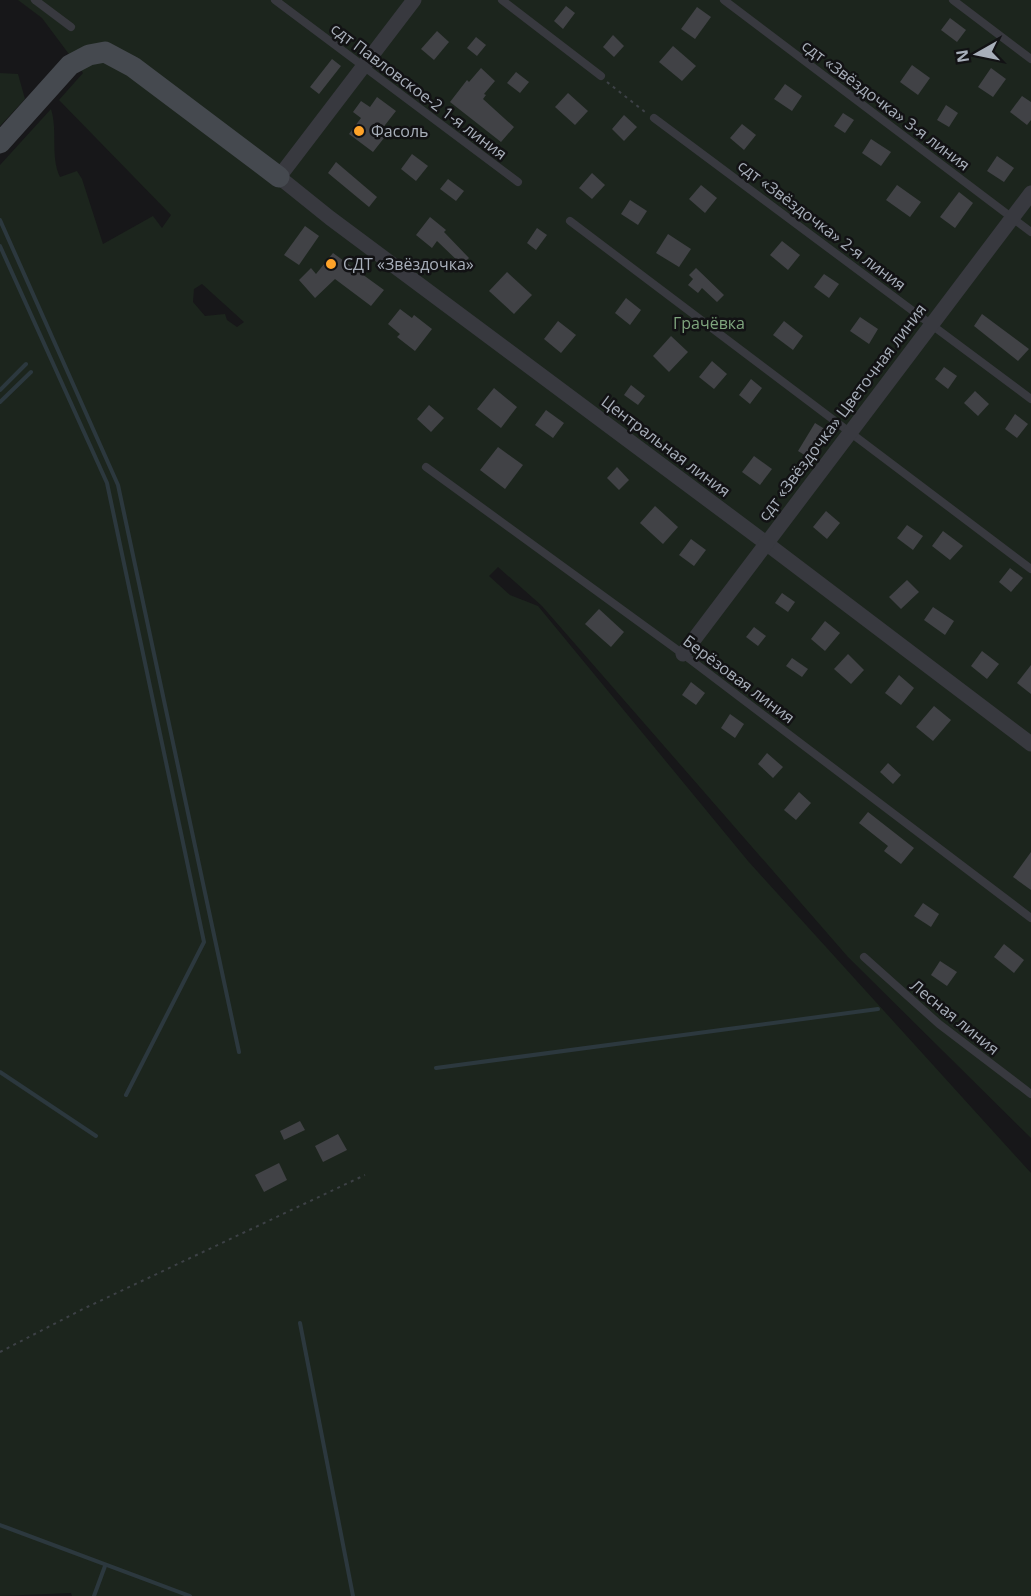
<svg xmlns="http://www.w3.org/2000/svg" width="1031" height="1596" viewBox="0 0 1031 1596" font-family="'Open Sans',sans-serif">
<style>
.green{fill:#1c251d;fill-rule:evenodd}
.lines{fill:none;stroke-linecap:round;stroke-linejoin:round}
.stream{stroke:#2c383e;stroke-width:4}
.building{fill:#414246}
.path{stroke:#3d4146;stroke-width:2;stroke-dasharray:3 4.5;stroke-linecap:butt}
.lane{stroke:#38393f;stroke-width:8}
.street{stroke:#38393f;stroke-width:15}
.secondary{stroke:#45494f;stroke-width:21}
.poi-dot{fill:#ffa329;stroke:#121214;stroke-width:2}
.labels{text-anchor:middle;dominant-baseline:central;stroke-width:5;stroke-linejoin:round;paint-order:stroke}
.street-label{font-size:16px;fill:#a8afba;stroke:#121214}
.poi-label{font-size:16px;fill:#a8afba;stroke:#121214;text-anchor:start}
.park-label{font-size:16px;fill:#7fa67e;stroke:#121214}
</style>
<rect width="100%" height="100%" fill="#171719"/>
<!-- green -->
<g class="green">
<path d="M 18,0 L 1031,0 L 1031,1138 L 848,957 L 542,606 L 498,567 L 489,576 L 510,595 L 538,606 L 748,861 L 1031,1173 L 1031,1596 L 72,1596 L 71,1593 L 0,1596 L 0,165 L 51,109 C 58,131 50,156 60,177 L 77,171 L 82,179 L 103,244 L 153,216 L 162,228 L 171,215 L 59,100 L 83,73 L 42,18 ZM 202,284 L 244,322 L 237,327 L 227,320 L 225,314 L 205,316 L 193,302 L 194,289 Z"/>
<polygon points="0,73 18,74 25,99 0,126"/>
</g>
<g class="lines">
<!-- stream -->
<g class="stream">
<polyline points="0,220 118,485 239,1052"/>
<polyline points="0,246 107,483 204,942 126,1095"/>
<polyline points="0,390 26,364"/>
<polyline points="0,402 31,372"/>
<polyline points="436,1068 878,1009"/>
<polyline points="0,1072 96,1136"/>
<polyline points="300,1323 353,1596"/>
<polyline points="0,1525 190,1596"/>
<polyline points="94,1596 105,1566"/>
</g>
</g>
<!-- building -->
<g class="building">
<polygon points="566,6 575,13 563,29 554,21"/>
<polygon points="697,7 711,17 695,39 681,29"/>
<polygon points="950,18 966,30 957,42 941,30"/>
<polygon points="437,31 449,42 434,60 421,49"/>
<polygon points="613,35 624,46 614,57 603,47"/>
<polygon points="476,37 486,45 477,56 467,48"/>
<polygon points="673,46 696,66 682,81 659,62"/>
<polygon points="332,59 341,66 319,94 310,87"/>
<polygon points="912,65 930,78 918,95 900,82"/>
<polygon points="481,68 495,81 484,94 486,95 483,99 514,127 501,142 450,102 467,80 469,82"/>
<polygon points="991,68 1006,79 993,97 978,87"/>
<polygon points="516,72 529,82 520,93 507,83"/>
<polygon points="785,84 802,96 792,111 774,99"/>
<polygon points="568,93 588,111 575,125 555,107"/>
<polygon points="1022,96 1031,102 1031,120 1027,125 1010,112"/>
<polygon points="377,97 396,111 378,134 384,138 373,152 349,134 361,118 353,112 361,101 370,107"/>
<polygon points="946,105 958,113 949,127 937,120"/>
<polygon points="843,113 854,120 845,133 834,126"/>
<polygon points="624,115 637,127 624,141 612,129"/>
<polygon points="742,124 756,135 744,150 730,138"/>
<polygon points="871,139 891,152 881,166 862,153"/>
<polygon points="412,154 428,166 416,181 401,169"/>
<polygon points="997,156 1014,168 1004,182 987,171"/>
<polygon points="336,162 377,197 369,207 328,173"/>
<polygon points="592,173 605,185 592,199 579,188"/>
<polygon points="448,179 464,191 456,201 440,189"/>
<polygon points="701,185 717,198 705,213 689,199"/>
<polygon points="897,185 921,202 910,217 886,200"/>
<polygon points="959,192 973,203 955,228 940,217"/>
<polygon points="630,200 647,211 638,225 621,214"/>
<polygon points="430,217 446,230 444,232 469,258 462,265 437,241 432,248 416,235"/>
<polygon points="305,226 319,236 299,265 284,255"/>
<polygon points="537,228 547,235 536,250 527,243"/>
<polygon points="668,234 691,249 679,267 656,253"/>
<polygon points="782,241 800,255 788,270 770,255"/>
<polygon points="333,253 384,290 371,306 335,279 315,298 299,280 311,268 316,274"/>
<polygon points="696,268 724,295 717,302 702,288 698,293 688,285 693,279 689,275"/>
<polygon points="507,272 532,295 514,314 489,291"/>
<polygon points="824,274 839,284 829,298 814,287"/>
<polygon points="626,298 641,310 630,325 615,313"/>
<polygon points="400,309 412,318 414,315 432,329 415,351 397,337 400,334 388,324"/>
<polygon points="982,314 1029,349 1018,361 974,326"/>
<polygon points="860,317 878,329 869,344 850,331"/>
<polygon points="558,321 576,335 561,353 544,339"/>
<polygon points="784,321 803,336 793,350 773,335"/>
<polygon points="671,336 688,352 669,372 653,356"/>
<polygon points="712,361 727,374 714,389 699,377"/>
<polygon points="944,367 957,376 948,389 935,379"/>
<polygon points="751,379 762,388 750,404 739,395"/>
<polygon points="631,385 645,396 638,405 624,395"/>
<polygon points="494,388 517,407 501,428 477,409"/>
<polygon points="975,391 989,404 978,416 964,403"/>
<polygon points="429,405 444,418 431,432 417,419"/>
<polygon points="546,410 564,423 553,438 535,425"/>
<polygon points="1015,414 1028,424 1017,438 1005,429"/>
<polygon points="815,423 828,431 811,459 798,451"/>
<polygon points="498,447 523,465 505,489 480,470"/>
<polygon points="754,456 772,469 760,485 742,472"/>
<polygon points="617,467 629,480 619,490 607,478"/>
<polygon points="655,506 678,527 663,544 640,523"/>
<polygon points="826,511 840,523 827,539 813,527"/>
<polygon points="907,525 923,536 913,550 897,538"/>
<polygon points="943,531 963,546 950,560 932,546"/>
<polygon points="691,539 706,550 694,566 679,555"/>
<polygon points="1010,568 1023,578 1011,592 999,582"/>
<polygon points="907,580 919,592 901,609 889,597"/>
<polygon points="782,593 795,602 788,612 775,603"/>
<polygon points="933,607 954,621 945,635 924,620"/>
<polygon points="599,609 624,632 611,647 585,624"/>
<polygon points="825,621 840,633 825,651 811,639"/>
<polygon points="754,627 766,636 758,646 746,637"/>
<polygon points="982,651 999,664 987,679 971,666"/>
<polygon points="848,654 864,670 851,684 834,669"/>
<polygon points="792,658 808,669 802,677 786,666"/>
<polygon points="1031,665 1031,694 1017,683"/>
<polygon points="899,675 914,688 901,705 885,693"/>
<polygon points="691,682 705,693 696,705 682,695"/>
<polygon points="934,706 951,720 933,741 916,727"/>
<polygon points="730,714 744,724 735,738 721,728"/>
<polygon points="767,753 783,767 773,778 758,764"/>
<polygon points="888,763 901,775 893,784 880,772"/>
<polygon points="799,792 811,803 796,820 784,810"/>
<polygon points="868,812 914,848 901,864 884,851 888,846 859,823"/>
<polygon points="1031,852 1031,890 1013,877"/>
<polygon points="923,903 939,914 931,927 914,916"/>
<polygon points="1004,944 1024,960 1014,973 994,957"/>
<polygon points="940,961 957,972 947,986 931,975"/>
<polygon points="300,1121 305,1130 284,1140 280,1131"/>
<polygon points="338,1134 347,1150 323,1162 315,1146"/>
<polygon points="279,1163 287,1180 264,1192 255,1175"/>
</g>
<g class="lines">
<!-- path -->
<g class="path">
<polyline points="607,82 645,112"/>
<polyline points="0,1352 83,1309 365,1175"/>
</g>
<!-- lane -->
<g class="lane">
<polyline points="35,0 71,27"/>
<polyline points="275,0 518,182"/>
<polyline points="502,0 601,76"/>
<polyline points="724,0 1031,232"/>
<polyline points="953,0 1031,59"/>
<polyline points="654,118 1031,399"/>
<polyline points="570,221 1031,569"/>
<polyline points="426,467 683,654 1031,918"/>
<polyline points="864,957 939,1024 1031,1094"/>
</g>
<!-- street -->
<g class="street">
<polyline points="279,177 330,218 766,543 1031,744"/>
<polyline points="279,177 414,0"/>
<polyline points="683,654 1031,193"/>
</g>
<!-- secondary -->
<polyline class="secondary" points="0,143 70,65 89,55 105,52 133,67 279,177"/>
</g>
<!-- markers -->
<g class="poi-dot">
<circle cx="359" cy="131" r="6"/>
<circle cx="331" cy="264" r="6"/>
</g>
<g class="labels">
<!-- street labels -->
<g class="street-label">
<text transform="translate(419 91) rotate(37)">сдт Павловское-2 1-я линия</text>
<text transform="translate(886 105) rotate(37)">сдт «Звёздочка» 3-я линия</text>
<text transform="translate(822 225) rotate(37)">сдт «Звёздочка» 2-я линия</text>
<text transform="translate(842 412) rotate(-53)">сдт «Звёздочка» Цветочная линия</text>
<text transform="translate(666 446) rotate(37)">Центральная линия</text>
<text transform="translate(739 679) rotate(37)">Берёзовая линия</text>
<text transform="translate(955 1017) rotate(39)">Лесная линия</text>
</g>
<!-- poi labels -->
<g class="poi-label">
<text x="371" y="131">Фасоль</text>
<text x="343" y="264">СДТ «Звёздочка»</text>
</g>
<!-- park labels -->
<g class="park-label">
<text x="709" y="323">Грачёвка</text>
</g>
</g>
<!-- north arrow -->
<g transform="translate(977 54) rotate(261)" stroke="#121214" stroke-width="4.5" paint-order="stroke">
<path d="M0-4.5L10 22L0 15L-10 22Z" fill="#a8afba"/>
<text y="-9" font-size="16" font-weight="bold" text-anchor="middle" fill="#a8afba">N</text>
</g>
</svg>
